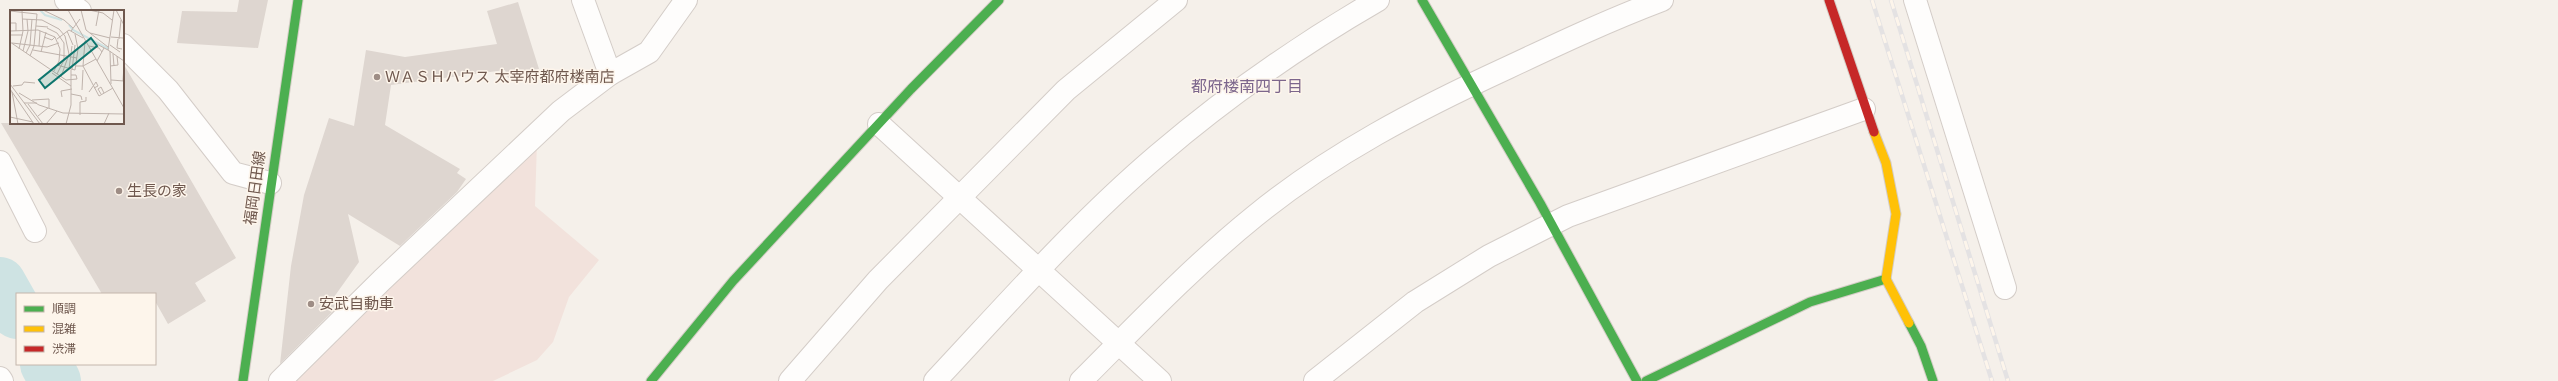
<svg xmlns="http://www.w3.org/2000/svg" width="2558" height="381" viewBox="0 0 2558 381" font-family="Jost,'Noto Sans JP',sans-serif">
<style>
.commercial{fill:#f2e2dc}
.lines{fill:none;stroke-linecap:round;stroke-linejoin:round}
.river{stroke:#cee3e3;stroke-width:52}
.building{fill:#ded6d0}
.street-casing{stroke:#d4cdc8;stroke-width:24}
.fast-casing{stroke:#d4cdc6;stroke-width:11}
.slow-casing{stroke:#d4cdc6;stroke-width:11}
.jam-casing{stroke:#d4cdc6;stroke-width:11}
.street{stroke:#fefdfc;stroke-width:22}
.fast{stroke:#4caf50;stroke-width:9}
.slow{stroke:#ffc107;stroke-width:9}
.jam{stroke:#c62828;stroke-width:9}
.rail-casing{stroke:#e4e2e3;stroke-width:4.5}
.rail{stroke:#fdf5eb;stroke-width:3;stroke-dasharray:9;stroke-linecap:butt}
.poi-dot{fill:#9e8d85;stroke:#fdf5eb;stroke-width:1.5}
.labels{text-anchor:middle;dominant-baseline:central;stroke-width:3;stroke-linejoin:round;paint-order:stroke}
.poi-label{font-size:15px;fill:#6f584e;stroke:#fdf5eb;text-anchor:start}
.street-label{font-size:15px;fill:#6f584e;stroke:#fdf5eb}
.neighbourhood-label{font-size:16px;fill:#7c668c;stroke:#fdf5eb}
.inset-river{fill:none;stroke:#cee3e3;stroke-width:2}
.inset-road{fill:none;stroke:#bfb3ac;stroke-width:1}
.view{fill:#0f766e;fill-opacity:0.15;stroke:#0f766e;stroke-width:2}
.inset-edge{fill:none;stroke:#6f584e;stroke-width:2}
</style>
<rect width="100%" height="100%" fill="#f5f0ea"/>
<!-- commercial -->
<polygon class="commercial" points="537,141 535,206 599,260 569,297 553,342 537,360 493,381 286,381"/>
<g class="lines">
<!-- river -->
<g class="river">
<polyline points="0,283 17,313"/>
<polyline points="46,364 55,381"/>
</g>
</g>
<!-- building -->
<g class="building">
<polygon points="239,0 268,0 258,48 177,43 182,11 237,12"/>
<polygon points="518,2 539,69 508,78 505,70 391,85 385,125 460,169 457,173 466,179 457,192 400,246 348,214 359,262 334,297 335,309 280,364 291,266 304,195 329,118 354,126 366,50 405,57 497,44 487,11"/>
<polygon points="123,63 236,258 195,283 206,301 168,324 155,301 155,294 102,294 1,123 123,123"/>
</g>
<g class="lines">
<!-- street casing -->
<g class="street-casing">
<g id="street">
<polyline points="66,0 80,11"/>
<polyline points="583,0 610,74"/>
<polyline points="1915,0 2005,288"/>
<polyline points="123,45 168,90 233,173 270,183"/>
<polyline points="879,124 1160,381"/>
<polyline points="0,162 35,231"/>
<polyline points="0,378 2,381"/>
<polyline points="280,381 382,280 561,111 610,74 649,52 686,0"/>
<polyline points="790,381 878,280 1066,90 1176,0"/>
<path d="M 935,381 C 1007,304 1078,223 1158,155 C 1227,96 1300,45 1378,0"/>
<path d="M 1081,381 C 1137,325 1193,266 1255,216 C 1331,154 1418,109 1507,68 C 1558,44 1609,20 1662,0"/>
<polyline points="1315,381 1415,302 1489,256 1568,216 1864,109"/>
</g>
</g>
<!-- fast casing -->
<g class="fast-casing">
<g id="fast">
<polyline points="1422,0 1540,203 1637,381"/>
<polyline points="1909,323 1921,346 1933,381"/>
<polyline points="243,381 298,0"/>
<polyline points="651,381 733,281 911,89 999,0"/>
<polyline points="1646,381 1810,302 1886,279"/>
</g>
</g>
<!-- slow casing -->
<g class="slow-casing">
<polyline id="slow" points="1874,132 1886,163 1896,214 1886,279 1909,323"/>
</g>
<!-- jam casing -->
<g class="jam-casing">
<polyline id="jam" points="1829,0 1874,132"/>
</g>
<!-- street -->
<use href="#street" class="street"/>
<!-- fast -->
<use href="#fast" class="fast"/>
<!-- slow -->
<use href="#slow" class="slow"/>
<!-- jam -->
<use href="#jam" class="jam"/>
<!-- rail casing -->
<g class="rail-casing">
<g id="rail">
<polyline points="1872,0 1992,381"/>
<polyline points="1891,0 2008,381"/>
</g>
</g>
<!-- rail -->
<use href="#rail" class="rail"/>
</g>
<!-- markers -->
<g class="poi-dot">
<circle cx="377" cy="77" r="4"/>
<circle cx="119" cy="191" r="4"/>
<circle cx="311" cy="304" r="4"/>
</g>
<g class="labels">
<!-- poi labels -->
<g class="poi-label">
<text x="385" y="77">ＷＡＳＨハウス 太宰府都府楼南店</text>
<text x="127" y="191">生長の家</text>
<text x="319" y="304">安武自動車</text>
</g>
<!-- street labels -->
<g class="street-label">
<text transform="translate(255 188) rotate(-82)">福岡日田線</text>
</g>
<!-- neighbourhood labels -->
<g class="neighbourhood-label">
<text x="1247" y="86">都府楼南四丁目</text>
</g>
</g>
<!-- overview -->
<g transform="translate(10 10)">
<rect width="114" height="114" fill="#f5f0ea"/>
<path class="inset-river" d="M 30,0 L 35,5 L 52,10M 59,15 L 63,20 L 99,39"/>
<path class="inset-road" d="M 33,0 L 54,10 L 63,18M 58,0 L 114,98M 71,0 L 76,20 L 98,37M 79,0 L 93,3 L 102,10M 104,0 L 98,40 L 114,51M 106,0 L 114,15M 0,1 L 27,4 L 24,36 L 20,46M 12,9 L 32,10 L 49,19 L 55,26 L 59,44 L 51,67M 0,13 L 6,13 L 6,21M 26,16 L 38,17M 86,16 L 89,0M 37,18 L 47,23 L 54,33 L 54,50 L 47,64M 0,21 L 28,20 L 45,27 L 50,39 L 49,51 L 44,61M 57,21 L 63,35M 61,21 L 70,9M 80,23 L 100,28M 0,25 L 13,25M 34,27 L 42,30 L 45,27M 101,27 L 113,28M 47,29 L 59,20 L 73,28M 108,29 L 107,38 L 112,39M 109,29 L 111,10M 0,32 L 56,70 L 67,69 L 66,65 L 61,65M 83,32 L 98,40M 2,33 L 37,37 L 49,33M 100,35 L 110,42M 29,36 L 30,21M 79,36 L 89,38 L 92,42M 9,39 L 13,21 L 12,1M 23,40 L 67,48M 13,41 L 18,21 L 17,9M 100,41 L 101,74M 31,42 L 36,22M 16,43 L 20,35 L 22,9M 103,44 L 104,56M 87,51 L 94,38M 47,55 L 65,60 L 68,39 L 65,24M 66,56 L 73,56 L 86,49M 73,56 L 89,86 L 103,78M 73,56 L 75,31M 100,56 L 108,55 L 107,46M 59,59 L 62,36M 62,60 L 65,35M 42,63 L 61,76M 101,70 L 114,71M 113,71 L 114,55M 0,74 L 30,114M 3,76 L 12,75 L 14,72 L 25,73M 0,79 L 24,114M 72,80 L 73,60M 2,82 L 8,114M 79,82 L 86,72 L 88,76 L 84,78M 9,83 L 29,95 L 53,103 L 114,104M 61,84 L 71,86 L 72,90M 91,84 L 88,79 L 91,77 L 94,83M 52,87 L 51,81 L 62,79M 22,90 L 39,89 L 39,98M 14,93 L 27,93M 18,94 L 33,114M 70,105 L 70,92 L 76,91 L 76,87M 28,106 L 38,98M 0,107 L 23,112M 36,114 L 47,101M 56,114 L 61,95 L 61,60M 94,114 L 99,103"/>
<path class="view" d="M 81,28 L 87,36 L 35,78 L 29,70 Z"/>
<rect width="114" height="114" class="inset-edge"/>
</g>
<!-- legend -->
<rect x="16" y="293" width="140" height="72" fill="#fdf5eb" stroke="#c4b6ac"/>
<rect x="24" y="306" width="20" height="6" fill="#4caf50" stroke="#c4b6ac"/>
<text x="52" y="313" font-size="12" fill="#6f584e">順調</text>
<rect x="24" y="326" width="20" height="6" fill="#ffc107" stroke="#c4b6ac"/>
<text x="52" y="333" font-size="12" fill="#6f584e">混雑</text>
<rect x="24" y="346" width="20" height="6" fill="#c62828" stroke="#c4b6ac"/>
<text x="52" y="353" font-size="12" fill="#6f584e">渋滞</text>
</svg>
